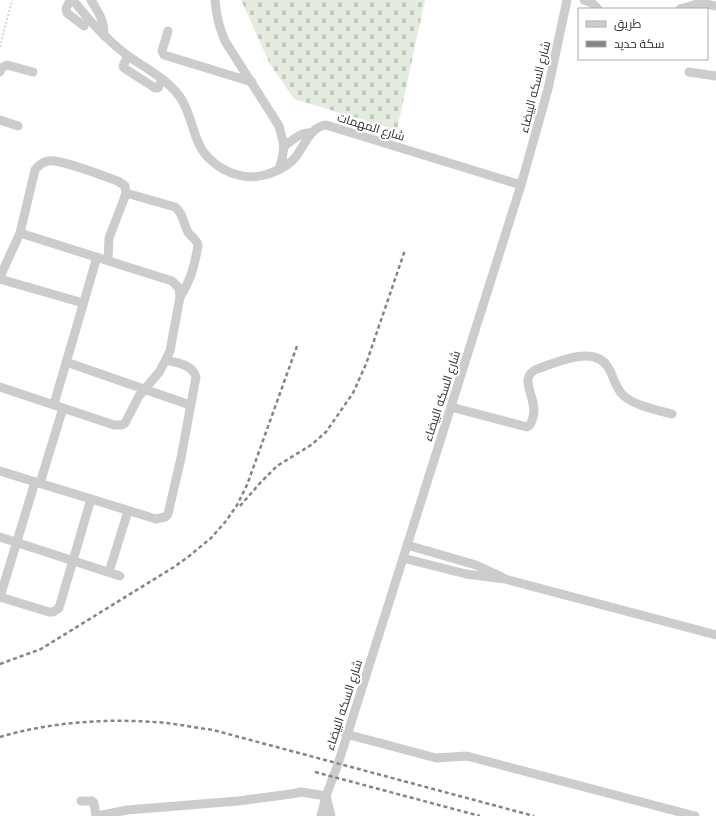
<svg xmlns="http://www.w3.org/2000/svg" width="716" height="816" viewBox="0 0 716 816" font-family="Karla,Cairo,sans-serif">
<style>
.cemetery{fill:url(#cemetery-stones)}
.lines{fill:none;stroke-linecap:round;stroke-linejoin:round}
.path{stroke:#ccc;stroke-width:1.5;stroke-dasharray:2 2;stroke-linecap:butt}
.minor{stroke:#ccc;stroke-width:9}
.rail{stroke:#848484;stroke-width:2.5;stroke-dasharray:4 3;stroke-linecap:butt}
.labels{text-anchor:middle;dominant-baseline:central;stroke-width:4;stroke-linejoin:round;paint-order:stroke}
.street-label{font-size:12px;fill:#2f2f2f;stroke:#fff}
</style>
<defs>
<pattern id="cemetery-stones" width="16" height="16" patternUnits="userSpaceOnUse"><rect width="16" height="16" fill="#e4ebdf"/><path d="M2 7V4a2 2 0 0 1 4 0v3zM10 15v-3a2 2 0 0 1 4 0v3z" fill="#c4cac0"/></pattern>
</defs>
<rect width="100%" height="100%" fill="#fff"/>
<!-- cemetery -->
<polygon class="cemetery" points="241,0 425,0 397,130 294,99 270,64"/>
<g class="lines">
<!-- path -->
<polyline class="path" points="0,47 12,0"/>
<!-- minor -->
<g class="minor">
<polyline points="70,0 66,9 67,13 84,26"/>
<path d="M 73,0 C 89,21 107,40 128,56 C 146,68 167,79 180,97 C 194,117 192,145 212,161 C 226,174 247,180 265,175 C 275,172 285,167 292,161 C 304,150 308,127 326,125 L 521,185"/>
<path d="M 91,0 C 98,12 105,21 104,36"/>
<path d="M 215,0 C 216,15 219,27 225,41 L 279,126 L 284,146 L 282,159 L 279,169"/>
<polyline points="584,0 592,3 598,9"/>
<polyline points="680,9 701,3 716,6"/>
<polyline points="168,31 162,51 164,55 252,82"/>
<polyline points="128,56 123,66 124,68 155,88 158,88 162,80"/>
<polyline points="0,72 1,68 7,65 33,72"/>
<polyline points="689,72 716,76"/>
<polyline points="0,120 18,126"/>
<path d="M 284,146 C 292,141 301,131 311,133"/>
<path d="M 126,193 L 175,207 C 183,213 183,222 187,230 C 189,236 196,238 198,245 C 195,264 191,280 180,297"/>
<path d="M 0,277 L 20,233 L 35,170 C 38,166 42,162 48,161 C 61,159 103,176 118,181 L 125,186 L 126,193 L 124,199 L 109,238 L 108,260"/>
<polyline points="0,279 83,303"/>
<polyline points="66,362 190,405"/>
<polyline points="0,387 114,425 122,425 125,423 139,396 160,371 170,351 180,297 179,288 172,281 20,233"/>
<polyline points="54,404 97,257"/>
<path d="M 451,407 L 527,427 C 531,425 532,422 533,417 C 539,398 514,376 540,368 C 558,362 594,345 608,367 C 614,377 615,388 624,396 C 635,406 658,410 672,414"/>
<path d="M 0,471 L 156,519 L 165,517 L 168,514 L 181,458 L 196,377 C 192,364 177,363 166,360"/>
<polyline points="40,483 63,408"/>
<polyline points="0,537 120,576"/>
<polyline points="407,545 476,565 502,577"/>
<polyline points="403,558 466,574 505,579 716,635"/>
<polyline points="109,572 128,511"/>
<polyline points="0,597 49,612 53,612 59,608 91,499"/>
<polyline points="0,597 35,482"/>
<polyline points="346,734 436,758 467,756 695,816"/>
<polyline points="81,801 92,801 94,803 96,816"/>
<polyline points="98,816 127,810 238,801 291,794 301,792 326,796 331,816"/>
<polyline points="321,816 326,796 338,764 521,185 548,89 567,0"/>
</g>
<!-- rail -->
<g class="rail">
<polyline points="240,506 261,482 277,466 311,445 326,432 353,393 366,364 405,250"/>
<polyline points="0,664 41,649 174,567 188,557 211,538 226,521 237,505 247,485 297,346"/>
<path d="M 0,737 C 54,721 112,718 167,723 C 182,725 198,728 213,730 L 534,816"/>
<polyline points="315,772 480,816"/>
</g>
</g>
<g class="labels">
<!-- street labels -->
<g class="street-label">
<text transform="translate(535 87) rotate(-76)">شارع السكه البيضاء</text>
<text transform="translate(371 127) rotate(17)">شارع المهمات</text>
<text transform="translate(442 396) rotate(-72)">شارع السكه البيضاء</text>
<text transform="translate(344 705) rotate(-72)">شارع السكه البيضاء</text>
</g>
</g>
<!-- legend -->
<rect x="578" y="8" width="130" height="52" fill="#ffffff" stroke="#acacac"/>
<rect x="586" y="21" width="20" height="6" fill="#cccccc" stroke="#acacac"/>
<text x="614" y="28" font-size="12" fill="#2f2f2f">طريق</text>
<rect x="586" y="41" width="20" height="6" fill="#848484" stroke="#acacac"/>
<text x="614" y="48" font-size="12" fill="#2f2f2f">سكة حديد</text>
</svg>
